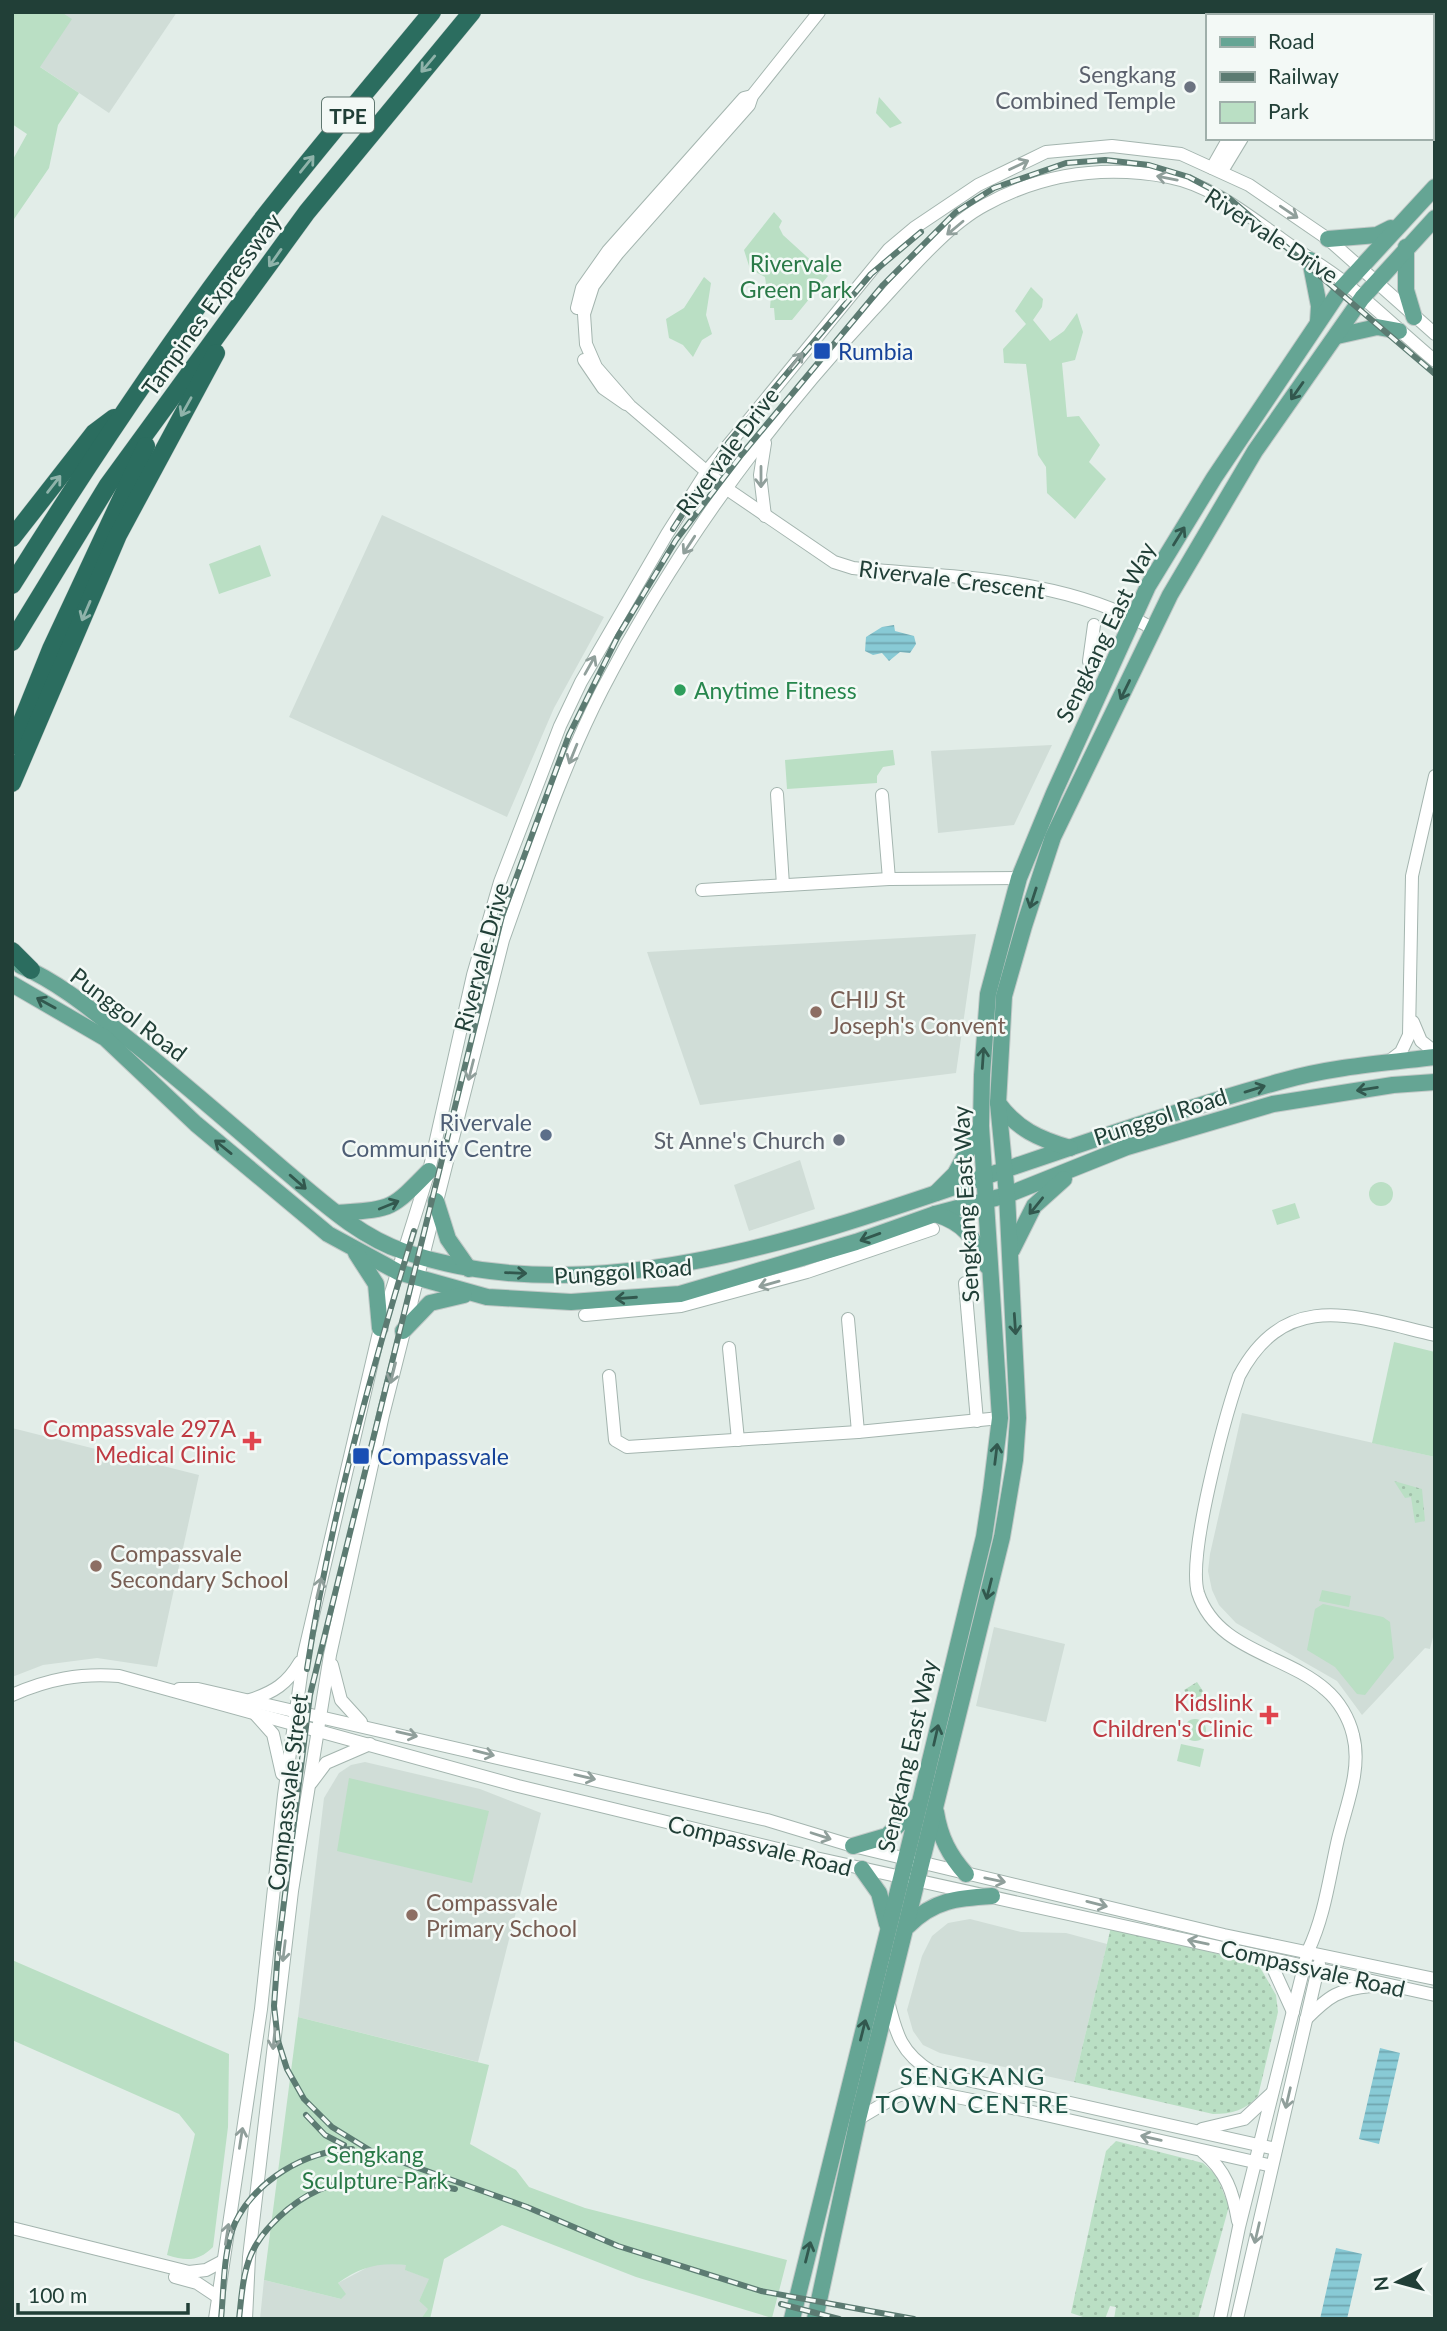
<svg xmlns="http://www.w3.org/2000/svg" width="1447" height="2331" viewBox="0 0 1447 2331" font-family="Lato,sans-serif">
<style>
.built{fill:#d0ddd7}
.grass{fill:url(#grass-dots)}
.park{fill:#badfc4}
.water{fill:url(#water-rules)}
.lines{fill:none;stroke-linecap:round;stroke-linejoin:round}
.minor-casing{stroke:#a4b5af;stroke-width:14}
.major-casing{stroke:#c1c9c7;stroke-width:18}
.highway-casing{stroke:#c1c9c7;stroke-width:19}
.minor{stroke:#fff;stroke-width:12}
.major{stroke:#65a594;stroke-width:16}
.highway{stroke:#2b6d5f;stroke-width:18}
.rail-casing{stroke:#5c7b72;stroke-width:6}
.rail{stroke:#f3f9f6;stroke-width:3.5;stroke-dasharray:10;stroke-linecap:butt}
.oneway{stroke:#8fb3aa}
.oneway2{stroke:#909f9b}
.oneway3{stroke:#32584e}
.worship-dot{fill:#6b7280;stroke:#f3f9f6;stroke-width:2.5}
.transit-dot{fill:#1a4fb4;stroke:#f3f9f6;stroke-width:2.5}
.leisure-dot{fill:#2e9e5b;stroke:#f3f9f6;stroke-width:2.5}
.education-dot{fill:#8d6e63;stroke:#f3f9f6;stroke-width:2.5}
.service-dot{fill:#5c6f8a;stroke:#f3f9f6;stroke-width:2.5}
.health-dot{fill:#e0444e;stroke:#f3f9f6;stroke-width:2.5}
.labels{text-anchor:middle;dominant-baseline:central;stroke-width:5;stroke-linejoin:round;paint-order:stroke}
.shield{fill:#f3f9f6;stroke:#607770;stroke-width:2}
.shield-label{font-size:21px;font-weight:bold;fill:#213f37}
.worship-label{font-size:23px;fill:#5b616d;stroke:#f3f9f6;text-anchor:end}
.street-label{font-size:23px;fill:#213f37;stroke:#f3f9f6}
.park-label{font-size:23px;fill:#297947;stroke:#f3f9f6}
.transit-label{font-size:23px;fill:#164399;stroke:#f3f9f6;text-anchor:start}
.leisure-label{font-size:23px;fill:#27864d;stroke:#f3f9f6;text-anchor:start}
.education-label{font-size:23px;fill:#785e54;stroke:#f3f9f6;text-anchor:start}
.service-label{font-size:23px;fill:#4e5e75;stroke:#f3f9f6;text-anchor:end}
.health-label{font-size:23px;fill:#be3a42;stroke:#f3f9f6;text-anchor:end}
.neighbourhood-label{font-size:24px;letter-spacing:2px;fill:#1c5345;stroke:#f3f9f6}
</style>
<defs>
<pattern id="grass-dots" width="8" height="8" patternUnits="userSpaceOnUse" patternTransform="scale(1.75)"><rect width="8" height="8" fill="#badfc4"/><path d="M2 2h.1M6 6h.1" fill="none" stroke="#a0c0a9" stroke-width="1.8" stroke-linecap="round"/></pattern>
<pattern id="water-rules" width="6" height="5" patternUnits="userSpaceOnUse" patternTransform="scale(1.75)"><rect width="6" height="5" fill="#88cad5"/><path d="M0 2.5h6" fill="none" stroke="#6fa5ae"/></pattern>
</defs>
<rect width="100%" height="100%" fill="#e2ede8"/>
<!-- built -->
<g class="built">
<polygon points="12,12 177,12 109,113 12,48"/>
<polygon points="382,515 604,617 554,708 507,817 289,717"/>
<polygon points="1052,745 1014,825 938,833 931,751"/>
<polygon points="976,934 956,1073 700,1105 647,952"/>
<polygon points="800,1160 815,1209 749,1231 734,1185"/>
<polygon points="1242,1413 1435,1457 1435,1629 1430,1649 1425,1648 1362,1715 1337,1681 1236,1623 1219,1605 1212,1590 1208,1571 1210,1554"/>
<polygon points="12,1428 199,1475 157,1667 97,1658 43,1665 12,1677"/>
<polygon points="994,1627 1065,1644 1046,1722 976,1706"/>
<polygon points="365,1762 480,1789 541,1813 478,2062 298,2017 324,1798 339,1773 351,1765"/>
<polygon points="970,1919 1021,1932 1066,1933 1107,1944 1074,2082 940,2053 923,2045 913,2031 907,2010 922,1956 932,1936 948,1923"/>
<polygon points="387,2263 407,2265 406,2270 430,2279 419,2301 429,2309 421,2319 260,2319 264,2280 341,2299 338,2283 370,2266"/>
</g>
<!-- grass -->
<g class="grass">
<polygon points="1394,1481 1422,1489 1425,1521 1415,1523 1411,1497 1405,1498"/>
<polygon points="1197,1682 1209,1700 1196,1709 1184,1690"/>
<path d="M 1111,1927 L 1258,1964 L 1276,1995 L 1278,2012 L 1258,2096 C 1246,2110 1232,2114 1213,2114 L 1074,2082 Z"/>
<polygon points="1116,2141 1203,2163 1216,2175 1229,2206 1198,2319 1114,2319 1116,2307 1110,2306 1105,2319 1089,2319 1071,2313 1106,2151"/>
</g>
<!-- park -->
<g class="park">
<polygon points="12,12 61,12 72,19 40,67 79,93 58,125 49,168 12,222 12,161 27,134 12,124"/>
<polygon points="879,97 902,123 890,128 876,113"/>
<polygon points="774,212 782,221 779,227 783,235 828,276 792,320 775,320 774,308 770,308 772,283 766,284 765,277 750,269 744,250"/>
<polygon points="704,277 711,283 706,315 712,334 702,340 693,357 683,345 669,338 666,319 684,308"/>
<polygon points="1031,287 1043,299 1042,307 1033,320 1050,341 1064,331 1077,313 1083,332 1075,360 1062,363 1067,417 1079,416 1100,445 1089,462 1106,479 1075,519 1047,493 1046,467 1038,455 1026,364 1004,363 1003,349 1026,324 1015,311"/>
<polygon points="260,545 271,576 219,594 209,564"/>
<polygon points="893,750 895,765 883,767 877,776 877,783 787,789 785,760"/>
<circle cx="1381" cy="1194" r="12"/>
<polygon points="1295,1203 1300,1218 1277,1225 1272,1210"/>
<polygon points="1394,1342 1435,1352 1435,1457 1372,1443"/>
<polygon points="1322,1590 1351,1596 1349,1607 1319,1601"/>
<polygon points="1323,1604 1383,1617 1390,1622 1394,1658 1365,1695 1357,1694 1335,1667 1307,1650 1315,1609"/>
<circle cx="1195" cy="1730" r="11"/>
<polygon points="1181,1744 1204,1749 1200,1767 1177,1761"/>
<polygon points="349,1778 489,1811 472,1883 337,1851"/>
<path d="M 12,1960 L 229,2054 L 228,2127 L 213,2247 C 198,2262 186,2261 167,2255 L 195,2134 L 179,2114 L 12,2040 Z"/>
<path d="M 298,2017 L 489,2065 L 470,2144 L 516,2170 L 529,2187 L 585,2208 L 787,2260 L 772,2318 L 636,2277 L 502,2225 L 444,2259 L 430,2319 L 421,2319 L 428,2309 L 419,2301 L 429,2279 L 405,2270 L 406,2265 C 379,2262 360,2267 338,2283 L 346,2294 L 341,2299 L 264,2280 Z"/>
</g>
<!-- water -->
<g class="water">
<polygon points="894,625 895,631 914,636 916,644 910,653 900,652 889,661 882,653 873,655 865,651 866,637 882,627"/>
<polygon points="1380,2048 1400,2053 1379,2144 1359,2139"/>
<polygon points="1336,2248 1362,2254 1347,2319 1320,2319"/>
</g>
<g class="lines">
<!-- minor casing -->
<g class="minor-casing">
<g id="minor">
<path d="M 819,12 L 752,96 L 749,105 L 618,253 L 593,286 L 584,314 L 586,344 L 596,367 L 630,406 L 727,489 L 834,562 L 853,568 C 955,578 1060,576 1152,628"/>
<polyline points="1300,16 1302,12"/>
<polyline points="1312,16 1314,12"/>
<polyline points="1212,168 1229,138"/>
<polyline points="1222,171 1242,138"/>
<polyline points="577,308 582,288 608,251 744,98 752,96"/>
<polyline points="584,360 603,388 626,404"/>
<polyline points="765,516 760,475 765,443"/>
<polyline points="1094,625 1089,661 1110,669"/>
<polyline points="777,794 783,885"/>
<polyline points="882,795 889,879"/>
<polyline points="702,890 889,879 1019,878"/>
<polyline points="1413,1022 1421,1041 1435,1052"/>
<polyline points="1388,1062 1401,1052 1409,1035 1412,876 1435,776"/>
<polyline points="965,1283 977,1421"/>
<polyline points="585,1315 681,1306 807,1272 933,1229"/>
<polyline points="848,1319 858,1432"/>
<polyline points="729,1348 738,1440"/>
<polyline points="609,1376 615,1440 627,1447 858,1432 1000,1418"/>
<polyline points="332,1665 341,1700 361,1722"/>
<polyline points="179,1689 198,1689 767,1820 853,1846 1224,1935 1435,1979"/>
<path d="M 12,1695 C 48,1679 80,1673 119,1676 L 518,1786 L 811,1857 L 1435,1995"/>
<path d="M 250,1700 C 274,1692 287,1684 300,1662"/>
<polyline points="256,1715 273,1734 282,1774"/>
<polyline points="311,1783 326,1763 370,1744"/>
<polyline points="1265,1957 1273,1968 1293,2012"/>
<path d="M 888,2001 C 896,2034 901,2053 932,2072 L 1276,2149"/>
<path d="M 1306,2019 C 1329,1996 1339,1989 1371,1986"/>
<polyline points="858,2119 895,2097 916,2089 1028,2111 1272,2166"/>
<polyline points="1202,2129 1244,2119 1271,2094"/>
<path d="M 1203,2152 C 1226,2171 1233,2192 1238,2221"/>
<polyline points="12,2228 189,2272 206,2270 223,2261"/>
<polyline points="175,2277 197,2283 218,2297"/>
<polyline points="215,2319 261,2009 284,1795 304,1654 380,1328 429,1171 473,975 500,882 560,726 581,682 667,534 707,471 889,249 914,228 978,185 1046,152 1112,146 1181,154 1249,185 1328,239 1435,334"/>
<path d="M 246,2319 L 249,2257 L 292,1891 L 330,1655 L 383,1415 L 503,940 C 533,856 561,770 602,690 C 673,553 767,424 872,311 C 903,278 945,226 985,205 C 1043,173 1104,165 1169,177 C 1211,185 1246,214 1280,238 C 1300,253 1324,266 1344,282 C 1375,307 1404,335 1435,361"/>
<path d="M 1220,2319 L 1239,2227 L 1308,1951 C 1325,1915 1329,1878 1338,1839 C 1346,1806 1362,1769 1353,1735 C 1349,1718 1339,1701 1326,1690 C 1286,1654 1217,1651 1198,1593 C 1187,1555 1225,1417 1239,1376 C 1286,1287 1357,1317 1435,1335"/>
<polyline points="1237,2319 1319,1964"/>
</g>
</g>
<!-- major casing -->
<g class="major-casing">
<g id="major">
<polyline points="1328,239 1377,235 1391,228"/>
<polyline points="1406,247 1406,290 1414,317"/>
<polyline points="1310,260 1319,306 1318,322"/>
<polyline points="1337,336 1377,327 1399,331"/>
<path d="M 21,966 C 63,984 100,1017 136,1045 C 186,1085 235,1128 284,1170 C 320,1200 359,1237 405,1252 C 602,1318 829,1229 1016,1166 C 1104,1136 1192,1106 1282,1081 C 1330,1067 1384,1063 1435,1057"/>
<polyline points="12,984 105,1038 196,1124 328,1234 398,1272 487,1297 571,1302 680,1294 856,1242 935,1214 1007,1195 1127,1147 1273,1104 1393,1085 1435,1082"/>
<path d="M 998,1103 C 1017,1129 1039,1139 1070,1148"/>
<polyline points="936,1193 955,1174 980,1128"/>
<polyline points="436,1201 448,1239 469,1269"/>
<path d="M 337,1213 C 392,1209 390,1211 429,1171"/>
<path d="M 935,1214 C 965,1223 974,1238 987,1266"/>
<polyline points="1012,1250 1034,1206 1064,1179"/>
<polyline points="356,1253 376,1284 380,1328"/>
<polyline points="403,1331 430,1303 464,1295"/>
<path d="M 936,1812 C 940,1837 949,1855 966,1874"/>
<polyline points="853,1846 887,1836 917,1806"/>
<polyline points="862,1869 879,1893 887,1924"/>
<path d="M 908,1926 C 933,1900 958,1898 992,1896"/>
<polyline points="792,2319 920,1802 984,1537 991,1491 1000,1418 981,1126 982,1075 988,994 1019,878 1054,793 1148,586 1214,478 1341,289 1435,187"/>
<polyline points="815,2319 858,2119 1002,1537 1015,1460 1018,1418 1007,1195 998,1103 1004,996 1024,926 1053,837 1170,595 1255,451 1362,298 1435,218"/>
</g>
</g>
<!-- highway casing -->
<g class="highway-casing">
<g id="highway">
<polyline points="12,538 94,433 114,418"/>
<path d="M 12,585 C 91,459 173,335 264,217 C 318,148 376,80 432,12"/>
<polyline points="12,642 108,485 307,212 472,12"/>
<polyline points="12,746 51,649 146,446"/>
<polyline points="12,783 118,535 216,353"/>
<polyline points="12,951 31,970"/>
</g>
</g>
<!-- minor -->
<use href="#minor" class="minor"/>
<!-- major -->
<use href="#major" class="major"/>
<!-- highway -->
<use href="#highway" class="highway"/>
<!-- rail casing -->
<g class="rail-casing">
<g id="rail">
<polyline points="673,529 728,443 871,274 921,232"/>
<path d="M 307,1669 C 330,1520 370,1375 414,1231"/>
<polyline points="306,2115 325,2135 344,2145"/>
<polyline points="781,2304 839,2319"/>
<path d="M 221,2319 C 224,2290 223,2250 235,2223 C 256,2180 305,2151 352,2149"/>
<path d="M 239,2319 C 241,2302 242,2282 247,2266 C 252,2247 265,2230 279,2217 C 333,2166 388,2176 455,2189"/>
<polyline points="914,2319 761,2291 618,2246 527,2207 371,2151 332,2127 304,2099 287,2069 278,2041 274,2006 278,1950 310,1695 502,916 569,735 618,636 676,540 742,454 883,285 956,212 994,188 1066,163 1105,160 1149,165 1189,177 1230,199 1435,374"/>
</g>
</g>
<!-- rail -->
<use href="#rail" class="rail"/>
</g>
<!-- one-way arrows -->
<defs><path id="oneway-shaft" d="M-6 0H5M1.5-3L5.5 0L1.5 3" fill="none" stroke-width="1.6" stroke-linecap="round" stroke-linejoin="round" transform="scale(1.75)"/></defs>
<g class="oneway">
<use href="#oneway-shaft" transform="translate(428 64) rotate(130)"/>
<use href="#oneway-shaft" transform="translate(307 164) rotate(-51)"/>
<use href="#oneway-shaft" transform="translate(275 258) rotate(125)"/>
<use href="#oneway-shaft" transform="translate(186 407) rotate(119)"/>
<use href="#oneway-shaft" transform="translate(54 484) rotate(-52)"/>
<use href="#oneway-shaft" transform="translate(86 611) rotate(113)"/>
</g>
<g class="oneway2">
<use href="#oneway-shaft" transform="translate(1019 165) rotate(-26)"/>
<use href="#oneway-shaft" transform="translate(1167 178) rotate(-169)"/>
<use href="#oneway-shaft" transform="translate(1289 212) rotate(34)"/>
<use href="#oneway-shaft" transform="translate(955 228) rotate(140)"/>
<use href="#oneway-shaft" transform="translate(796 361) rotate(-51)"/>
<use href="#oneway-shaft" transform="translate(761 477) rotate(90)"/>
<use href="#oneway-shaft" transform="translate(689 545) rotate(123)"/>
<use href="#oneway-shaft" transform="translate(590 665) rotate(-61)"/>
<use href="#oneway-shaft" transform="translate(573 754) rotate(112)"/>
<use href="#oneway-shaft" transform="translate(471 1070) rotate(104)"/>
<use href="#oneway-shaft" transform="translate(769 1284) rotate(164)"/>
<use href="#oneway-shaft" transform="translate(393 1373) rotate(104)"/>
<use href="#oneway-shaft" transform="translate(319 1588) rotate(-77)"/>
<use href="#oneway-shaft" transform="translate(407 1734) rotate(13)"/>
<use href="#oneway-shaft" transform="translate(484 1753) rotate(14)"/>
<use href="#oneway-shaft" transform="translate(585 1777) rotate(13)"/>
<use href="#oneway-shaft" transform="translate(821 1836) rotate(18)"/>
<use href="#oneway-shaft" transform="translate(995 1880) rotate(12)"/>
<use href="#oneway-shaft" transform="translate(1097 1904) rotate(14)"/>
<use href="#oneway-shaft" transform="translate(1198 1942) rotate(-168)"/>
<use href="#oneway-shaft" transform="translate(284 1951) rotate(97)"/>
<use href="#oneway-shaft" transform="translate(274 2039) rotate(96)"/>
<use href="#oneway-shaft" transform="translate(1288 2098) rotate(103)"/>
<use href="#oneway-shaft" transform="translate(241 2138) rotate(-81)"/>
<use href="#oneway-shaft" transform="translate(1151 2138) rotate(-167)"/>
<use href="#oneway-shaft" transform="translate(1257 2233) rotate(103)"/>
<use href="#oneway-shaft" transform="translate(227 2234) rotate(-81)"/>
</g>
<g class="oneway3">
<use href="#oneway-shaft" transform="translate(1297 391) rotate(125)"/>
<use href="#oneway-shaft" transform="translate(1179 536) rotate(-58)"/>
<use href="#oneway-shaft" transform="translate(1125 690) rotate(116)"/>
<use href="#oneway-shaft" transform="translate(1033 898) rotate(108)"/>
<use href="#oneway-shaft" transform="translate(46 1003) rotate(-151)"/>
<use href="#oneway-shaft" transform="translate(983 1058) rotate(-86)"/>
<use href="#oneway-shaft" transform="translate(1255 1089) rotate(-17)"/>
<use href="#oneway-shaft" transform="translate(1367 1089) rotate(171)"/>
<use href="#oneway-shaft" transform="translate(223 1147) rotate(-141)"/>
<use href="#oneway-shaft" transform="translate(298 1182) rotate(41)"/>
<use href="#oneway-shaft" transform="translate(389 1205) rotate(-22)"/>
<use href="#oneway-shaft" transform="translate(1036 1206) rotate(129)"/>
<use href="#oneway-shaft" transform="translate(870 1237) rotate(160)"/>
<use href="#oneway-shaft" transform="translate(516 1273) rotate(2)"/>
<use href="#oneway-shaft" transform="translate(626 1298) rotate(176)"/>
<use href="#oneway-shaft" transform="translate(1015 1324) rotate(86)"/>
<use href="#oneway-shaft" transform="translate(996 1454) rotate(-83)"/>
<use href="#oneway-shaft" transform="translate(989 1589) rotate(104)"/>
<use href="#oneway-shaft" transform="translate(936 1735) rotate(-77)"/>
<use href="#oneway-shaft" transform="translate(863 2030) rotate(-76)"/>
<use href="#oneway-shaft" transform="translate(808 2252) rotate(-76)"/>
</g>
<!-- markers -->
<g class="worship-dot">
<circle cx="1190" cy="87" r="7"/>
<circle cx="839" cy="1140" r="7"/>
</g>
<g class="transit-dot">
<rect x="813" y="342" width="18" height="18" rx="3.5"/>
<rect x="352" y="1447" width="18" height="18" rx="3.5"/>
</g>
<circle class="leisure-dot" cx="680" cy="690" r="7"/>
<g class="education-dot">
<circle cx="816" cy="1012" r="7"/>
<circle cx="96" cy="1566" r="7"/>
<circle cx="412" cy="1915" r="7"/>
</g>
<circle class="service-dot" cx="546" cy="1135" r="7"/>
<g class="health-dot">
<path d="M248.5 1430.5h7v7h7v7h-7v7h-7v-7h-7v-7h7z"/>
<path d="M1265.5 1704.5h7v7h7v7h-7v7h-7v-7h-7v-7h7z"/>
</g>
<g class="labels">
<!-- shield labels -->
<rect class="shield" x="322" y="97.5" width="52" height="35" rx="5"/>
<g class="shield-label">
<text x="348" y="115">TPE</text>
</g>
<!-- worship labels -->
<g class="worship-label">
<text x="1176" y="74">Sengkang<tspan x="1176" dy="26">Combined Temple</tspan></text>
<text x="825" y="1140">St Anne's Church</text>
</g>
<!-- street labels -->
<g class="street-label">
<text transform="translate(1272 235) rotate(33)">Rivervale Drive</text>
<text transform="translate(211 304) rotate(-54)">Tampines Expressway</text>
<text transform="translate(727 451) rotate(-53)">Rivervale Drive</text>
<text transform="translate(952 579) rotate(7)">Rivervale Crescent</text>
<text transform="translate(1105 632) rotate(-64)">Sengkang East Way</text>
<text transform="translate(481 957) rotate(-75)">Rivervale Drive</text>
<text transform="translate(129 1014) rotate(37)">Punggol Road</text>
<text transform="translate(1160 1116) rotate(-18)">Punggol Road</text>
<text transform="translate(965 1204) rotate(-93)">Sengkang East Way</text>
<text transform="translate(623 1271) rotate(-4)">Punggol Road</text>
<text transform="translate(907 1756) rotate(-77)">Sengkang East Way</text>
<text transform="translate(287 1792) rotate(-83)">Compassvale Street</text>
<text transform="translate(760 1845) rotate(14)">Compassvale Road</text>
<text transform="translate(1313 1968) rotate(13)">Compassvale Road</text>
</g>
<!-- park labels -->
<g class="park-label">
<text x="796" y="263">Rivervale<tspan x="796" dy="26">Green Park</tspan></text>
<text x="375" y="2154">Sengkang<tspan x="375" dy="26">Sculpture Park</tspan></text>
</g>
<!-- transit labels -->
<g class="transit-label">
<text x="838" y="351">Rumbia</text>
<text x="377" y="1456">Compassvale</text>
</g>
<!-- leisure labels -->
<g class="leisure-label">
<text x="694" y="690">Anytime Fitness</text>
</g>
<!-- education labels -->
<g class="education-label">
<text x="830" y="999">CHIJ St<tspan x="830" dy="26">Joseph's Convent</tspan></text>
<text x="110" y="1553">Compassvale<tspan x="110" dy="26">Secondary School</tspan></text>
<text x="426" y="1902">Compassvale<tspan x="426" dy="26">Primary School</tspan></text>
</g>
<!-- service labels -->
<g class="service-label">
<text x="532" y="1122">Rivervale<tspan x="532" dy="26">Community Centre</tspan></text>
</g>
<!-- health labels -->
<g class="health-label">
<text x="236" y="1428">Compassvale 297A<tspan x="236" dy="26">Medical Clinic</tspan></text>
<text x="1253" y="1702">Kidslink<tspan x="1253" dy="26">Children's Clinic</tspan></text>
</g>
<!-- neighbourhood labels -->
<g class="neighbourhood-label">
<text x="973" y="2075">SENGKANG<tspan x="973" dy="28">TOWN CENTRE</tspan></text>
</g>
</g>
<!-- border -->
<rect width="1447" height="2331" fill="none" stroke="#213f37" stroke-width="28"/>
<!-- legend -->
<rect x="1206" y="14" width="228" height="126" fill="#f3f9f6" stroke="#9fafaa" stroke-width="2"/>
<rect x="1220" y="37" width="35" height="10" fill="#65a594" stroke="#9fafaa" stroke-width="2"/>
<text x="1268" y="49" font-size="21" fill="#213f37">Road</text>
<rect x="1220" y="72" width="35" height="10" fill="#5c7b72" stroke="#9fafaa" stroke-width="2"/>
<text x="1268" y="84" font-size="21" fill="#213f37">Railway</text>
<rect x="1220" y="102" width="35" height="21" fill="#badfc4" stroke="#9fafaa" stroke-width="2"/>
<text x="1268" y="119" font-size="21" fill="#213f37">Park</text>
<!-- north arrow -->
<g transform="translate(1398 2282) rotate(264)" stroke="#f3f9f6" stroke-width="5" paint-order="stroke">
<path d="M0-5L12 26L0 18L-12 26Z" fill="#213f37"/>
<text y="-10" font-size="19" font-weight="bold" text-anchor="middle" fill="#213f37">N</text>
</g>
<!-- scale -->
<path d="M18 2303v10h170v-10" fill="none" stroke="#213f37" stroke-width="3.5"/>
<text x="28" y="2303" font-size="21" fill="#213f37" stroke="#f3f9f6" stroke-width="5" paint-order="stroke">100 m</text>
</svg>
